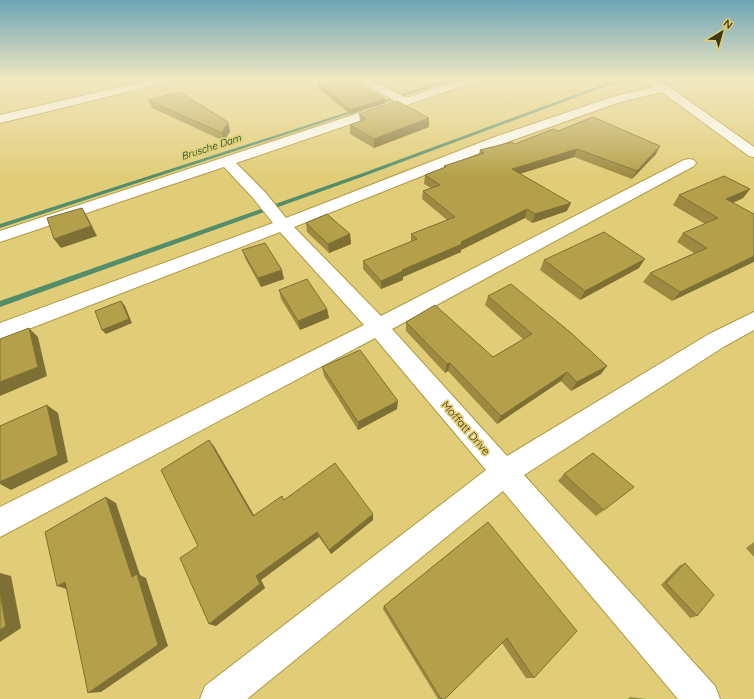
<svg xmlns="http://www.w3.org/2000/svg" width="754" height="699" viewBox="0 0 754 699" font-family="Quicksand,sans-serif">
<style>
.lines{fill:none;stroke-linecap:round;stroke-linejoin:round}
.stream{fill:#548d6a;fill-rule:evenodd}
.minor-casing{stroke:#ae9a44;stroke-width:2}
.minor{fill:#fff;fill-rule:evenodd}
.wall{fill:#9b8a40}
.shaded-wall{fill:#7e7034}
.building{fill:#b4a04a;stroke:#7e7034}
.labels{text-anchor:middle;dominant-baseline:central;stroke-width:3.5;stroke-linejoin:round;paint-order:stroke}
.far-water-label{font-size:10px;font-style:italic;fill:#004928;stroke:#e1cd77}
.street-label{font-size:11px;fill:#403713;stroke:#e1cd77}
</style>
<rect width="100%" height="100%" fill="#e1cd77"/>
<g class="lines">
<!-- stream -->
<g class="stream">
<polygon points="448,79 454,79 377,105 373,104"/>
<polygon points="628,79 636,79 609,85 367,175 0,307 0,301 363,173 607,83"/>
<polygon points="357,109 361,110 0,228 0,224"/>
</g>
<!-- minor casing -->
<g class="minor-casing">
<g id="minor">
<polygon points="154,79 173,79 172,81 0,123 0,115"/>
<polygon points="357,79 370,79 406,98 462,79 478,79 477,81 236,163 265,192 286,218 492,138 612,97 654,87 647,82 651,79 668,86 754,147 754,157 749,156 662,92 620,102 502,144 294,227 381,316 684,160 689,159 694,160 696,163 694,166 392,329 507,456 709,334 754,312 754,330 725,346 524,475 715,686 720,699 678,699 503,491 247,699 200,699 205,686 486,470 375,338 0,537 0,507 364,325 280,232 0,340 0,323 273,223 253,198 224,167 0,242 0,231 395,101"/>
</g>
</g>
<!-- minor -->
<use href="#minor" class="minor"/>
</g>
<!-- wall -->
<g class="wall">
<polygon points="318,83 385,103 350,114 318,88"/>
<polygon points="148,100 230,131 224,141 152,108"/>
<polygon points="359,114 429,118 429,127 374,148 350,134 350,125 360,121"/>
<polygon points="558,131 656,154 632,179 574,157 520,174 567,211 532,223 525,218 461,250 461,252 403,277 403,280 381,289 363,269 363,261 411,242 411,234 447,220 422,199 423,191 431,188 424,184 425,175 444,168 444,166 479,154 480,150 515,144"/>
<polygon points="750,189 743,198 733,203 754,214 672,301 643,282 650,273 694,253 677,242 683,233 705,224 673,205 679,195"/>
<polygon points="306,223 350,234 351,244 329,253 307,232"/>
<polygon points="242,250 284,279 261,287 246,260"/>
<polygon points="544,260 639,268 580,300 540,270"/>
<polygon points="279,290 327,309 329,318 300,330 281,299"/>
<polygon points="488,296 601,374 571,391 561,381 497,424 448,371 445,373 406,331 406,322 493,357 523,339 485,305"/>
<polygon points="322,367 397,409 358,430 324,376"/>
<polygon points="209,440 215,448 254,515 284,500 373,520 331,554 319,537 261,580 265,588 216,626 209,624 198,546"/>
<polygon points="564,474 604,510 596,516 558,481"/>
<polygon points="488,522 534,678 526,678 502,643 445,699 438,699 383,609 384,606"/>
<polygon points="754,542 754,557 746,548"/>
<polygon points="685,563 697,616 690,618 661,585 679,566"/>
<polygon points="630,697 647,699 628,699"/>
</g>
<!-- shaded-wall -->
<g class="shaded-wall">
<polygon points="385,99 385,103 350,114 350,110"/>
<polygon points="429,118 429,127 374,148 374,139"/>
<polygon points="228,122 230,131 224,141 222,133"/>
<polygon points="660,146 656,154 632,179 637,171"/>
<polygon points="577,149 574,157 509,177 512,169"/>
<polygon points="750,189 743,198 719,209 726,199"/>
<polygon points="571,203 567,211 532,223 535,214"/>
<polygon points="82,208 88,218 97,236 61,248 54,239"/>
<polygon points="527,209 525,218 461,250 461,252 403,277 403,280 381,289 381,281 402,270 461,242"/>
<polygon points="350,234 351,244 329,253 328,244"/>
<polygon points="754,256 754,262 672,301 680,292"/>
<polygon points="645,259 639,268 580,300 585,291"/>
<polygon points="282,270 284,279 261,287 258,278"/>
<polygon points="121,301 125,306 132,323 106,334 102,330"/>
<polygon points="327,309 329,318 300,330 298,321"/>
<polygon points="29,328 38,337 47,376 0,396 0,382"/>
<polygon points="450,363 448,371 445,373 447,364"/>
<polygon points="607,366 601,374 571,391 577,382"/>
<polygon points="567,372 561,381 497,424 501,416"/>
<polygon points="398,401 397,409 358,430 358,422"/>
<polygon points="47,405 58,413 68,462 11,490 0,484 0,482"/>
<polygon points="209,440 215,448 257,521 253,516"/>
<polygon points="106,497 116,503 140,575 146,578 168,646 101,692 88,693"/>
<polygon points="373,514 373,520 331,554 329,550"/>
<polygon points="317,532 319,537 261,580 265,588 216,626 209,624 256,576"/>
<polygon points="0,573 11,576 21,628 0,642"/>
<polygon points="65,582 70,590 57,586"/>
</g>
<!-- building -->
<g class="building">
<polygon points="336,79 348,79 385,99 350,110 318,83"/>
<polygon points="180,92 228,122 222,133 148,100"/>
<polygon points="397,101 429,118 374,139 350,125 366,119 359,114"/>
<polygon points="593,117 660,146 637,171 577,149 512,169 571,203 535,214 527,209 461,242 462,244 402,270 403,271 381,281 363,261 417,239 411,234 455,217 423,191 440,185 425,175 446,167 444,166 484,153 480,150 512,142 515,144 553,129 558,131"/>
<polygon points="724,176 750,189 726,199 754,214 754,256 680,292 650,273 707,248 683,233 718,218 679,195"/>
<polygon points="82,208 91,226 54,239 47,218"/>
<polygon points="327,214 350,234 328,244 306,223"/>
<polygon points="604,232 645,259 585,291 544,260"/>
<polygon points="265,243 282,270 258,278 242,250"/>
<polygon points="307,279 327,309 298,321 279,290"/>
<polygon points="511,284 570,332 607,366 577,382 567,372 501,416 450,363 447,364 406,322 435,305 493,357 532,334 488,296"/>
<polygon points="121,301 129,319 102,330 95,311"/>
<polygon points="29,328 38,367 0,382 0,339"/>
<polygon points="360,350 398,401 358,422 322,367"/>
<polygon points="47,405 58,455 0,482 0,426"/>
<polygon points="209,440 253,516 282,496 284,500 335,463 373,514 329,550 317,532 256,576 260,584 209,624 180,558 198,546 161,470"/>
<polygon points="593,453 634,487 604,510 564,474"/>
<polygon points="106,497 132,577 137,574 158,645 88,693 65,582 57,586 45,532"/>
<polygon points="488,522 577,631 534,678 507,638 445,699 441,699 384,606"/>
<polygon points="685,563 714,595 697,616 666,583"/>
<polygon points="0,592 6,626 0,630"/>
</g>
<!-- sky -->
<linearGradient id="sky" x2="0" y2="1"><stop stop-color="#6da4b6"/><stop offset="0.45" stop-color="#f2e8c2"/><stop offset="1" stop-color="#f2e8c2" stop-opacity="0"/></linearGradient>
<rect width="754" height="177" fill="url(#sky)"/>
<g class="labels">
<!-- far-water labels -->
<g class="far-water-label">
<text transform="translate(211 147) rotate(-18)">Brusche Dam</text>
</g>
<!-- street labels -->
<g class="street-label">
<text transform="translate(466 428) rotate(49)">Moffatt Drive</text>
</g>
</g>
<!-- north arrow -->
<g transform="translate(722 32) rotate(37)" stroke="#e1cd77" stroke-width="3" paint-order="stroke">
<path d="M0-3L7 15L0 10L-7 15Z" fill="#403713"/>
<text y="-6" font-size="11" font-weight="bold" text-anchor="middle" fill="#403713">N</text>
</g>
</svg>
